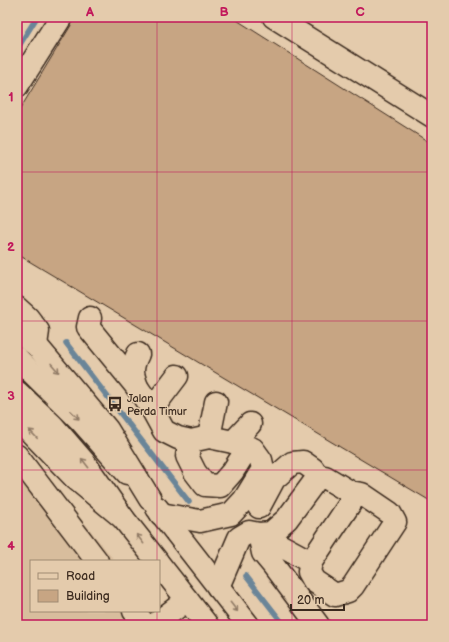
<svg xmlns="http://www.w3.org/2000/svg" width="449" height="642" viewBox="0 0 449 642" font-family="'Balsamiq Sans',sans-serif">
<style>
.built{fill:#d8bd9d}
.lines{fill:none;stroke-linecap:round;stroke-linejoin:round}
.stream{stroke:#6b8598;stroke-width:5.5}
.building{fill:#c7a583;stroke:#3b2a1e}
.minor-casing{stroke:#3b2a1e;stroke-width:25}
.major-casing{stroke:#3b2a1e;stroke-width:25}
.minor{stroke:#e4cbac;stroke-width:22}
.major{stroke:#e4cbac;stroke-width:22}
.oneway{stroke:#907a65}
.grid{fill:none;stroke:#c2185b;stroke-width:1;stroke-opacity:0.55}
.labels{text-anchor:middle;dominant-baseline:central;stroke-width:3;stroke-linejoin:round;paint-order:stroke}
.poi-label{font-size:11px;fill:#3b2a1e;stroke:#e4cbac;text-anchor:start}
.neatline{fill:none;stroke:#c2185b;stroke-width:1.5}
.grid-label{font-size:13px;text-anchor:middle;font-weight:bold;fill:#c2185b}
</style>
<rect width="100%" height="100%" fill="#e4cbac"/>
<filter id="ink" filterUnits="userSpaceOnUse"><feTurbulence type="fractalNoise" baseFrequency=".025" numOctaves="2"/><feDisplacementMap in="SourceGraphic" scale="8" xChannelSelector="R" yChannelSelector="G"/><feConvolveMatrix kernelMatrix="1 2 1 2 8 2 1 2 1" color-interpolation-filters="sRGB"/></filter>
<g filter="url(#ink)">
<!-- built -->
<polygon class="built" points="17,439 115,561 31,561 31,611 155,611 166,625 17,625"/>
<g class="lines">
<!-- stream -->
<g class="stream">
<polyline points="17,49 37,17"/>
<polyline points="66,343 189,502"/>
<polyline points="246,576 284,625"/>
</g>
</g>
<!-- building -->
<polygon class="building" points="76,17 232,17 432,144 432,502 17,254 17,114"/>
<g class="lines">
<!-- minor casing -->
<g class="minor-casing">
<g id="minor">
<polyline points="274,17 432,116"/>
<polyline points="17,86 61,17"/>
<polyline points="17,308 28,318 38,331 36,345"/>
<polyline points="90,318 88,327 137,387 152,409 164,431 178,438 191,441 209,437 233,442 253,449 261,460 263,469 244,500 231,514 200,521 161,514"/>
<polyline points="17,358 81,421 127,473"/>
<path d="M 137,387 C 132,373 131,368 138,354"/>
<polyline points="17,392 52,425 84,462 123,518 157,561"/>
<polyline points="152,409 177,376"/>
<polyline points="209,437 216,402"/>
<polyline points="191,441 187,456 195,472 205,485 220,486 233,471 245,452 244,447"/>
<polyline points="233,442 250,424"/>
<polyline points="17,456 97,561"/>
<polyline points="259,507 274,479 292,463 303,462 313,469 318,477"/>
<polyline points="157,508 248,625"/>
<polyline points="311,562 259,534 263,553 273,565 318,625"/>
<polyline points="159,564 207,625"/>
<polyline points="218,587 239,538 249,532 259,534 271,533 287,519 318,477 325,477 350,492 353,499 311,562 309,572 314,581 335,595 348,591 353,586 395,522 390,513 362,494 350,492"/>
<polyline points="134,611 145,625"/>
<polyline points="154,625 187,600"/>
</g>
</g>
<!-- major casing -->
<g class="major-casing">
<g id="major">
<polyline points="17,332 36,345 107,429 150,499"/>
<polyline points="17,418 76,479 123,518"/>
</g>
</g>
<!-- minor -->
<use href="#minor" class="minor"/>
<!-- major -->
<use href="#major" class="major"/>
</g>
<!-- one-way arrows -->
<defs><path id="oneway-shaft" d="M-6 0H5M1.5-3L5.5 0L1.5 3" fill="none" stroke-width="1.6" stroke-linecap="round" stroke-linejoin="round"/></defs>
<g class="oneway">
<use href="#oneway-shaft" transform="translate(55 368) rotate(49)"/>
<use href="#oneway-shaft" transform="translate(75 415) rotate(45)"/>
<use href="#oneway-shaft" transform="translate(33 434) rotate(-134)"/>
<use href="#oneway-shaft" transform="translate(85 463) rotate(-128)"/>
<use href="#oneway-shaft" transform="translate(140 539) rotate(-128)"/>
<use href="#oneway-shaft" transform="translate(234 607) rotate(52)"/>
</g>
</g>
<!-- grid -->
<path class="grid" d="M 157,17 L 157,561M 292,17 L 292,625M 17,172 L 432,172M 17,321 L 432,321M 17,470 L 432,470M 157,611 L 157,625"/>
<!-- icons -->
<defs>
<g id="bus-bare" transform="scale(1.2)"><path d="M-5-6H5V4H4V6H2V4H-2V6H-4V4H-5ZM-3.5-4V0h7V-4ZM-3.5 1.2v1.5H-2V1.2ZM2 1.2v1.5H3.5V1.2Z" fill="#3b2a1e" stroke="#e4cbac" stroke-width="2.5" paint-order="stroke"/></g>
</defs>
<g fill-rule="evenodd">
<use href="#bus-bare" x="115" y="404"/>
</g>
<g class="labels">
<!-- poi labels -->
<g class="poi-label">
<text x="127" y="398">Jalan<tspan x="127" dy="13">Perda Timur</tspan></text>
</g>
</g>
<!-- margin -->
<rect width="449" height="642" fill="none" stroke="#e4cbac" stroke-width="44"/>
<!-- legend -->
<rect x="30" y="560" width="130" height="52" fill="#e4cbac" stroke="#a08b73"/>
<rect x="38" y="573" width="20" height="6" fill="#e4cbac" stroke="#a08b73"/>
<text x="66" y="580" font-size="12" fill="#3b2a1e">Road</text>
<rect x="38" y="590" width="20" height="12" fill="#c7a583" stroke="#a08b73"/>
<text x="66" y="600" font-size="12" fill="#3b2a1e">Building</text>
<!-- scale -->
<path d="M291 604v6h53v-6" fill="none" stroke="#3b2a1e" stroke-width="2"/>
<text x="297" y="604" font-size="12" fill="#3b2a1e" stroke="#e4cbac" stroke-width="3" paint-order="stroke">20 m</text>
<rect x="22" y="22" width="405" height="598" class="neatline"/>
<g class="grid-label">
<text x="90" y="16">A</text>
<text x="224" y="16">B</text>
<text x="360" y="16">C</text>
<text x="11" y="101">1</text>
<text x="11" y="251">2</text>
<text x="11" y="400">3</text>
<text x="11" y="550">4</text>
</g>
</svg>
